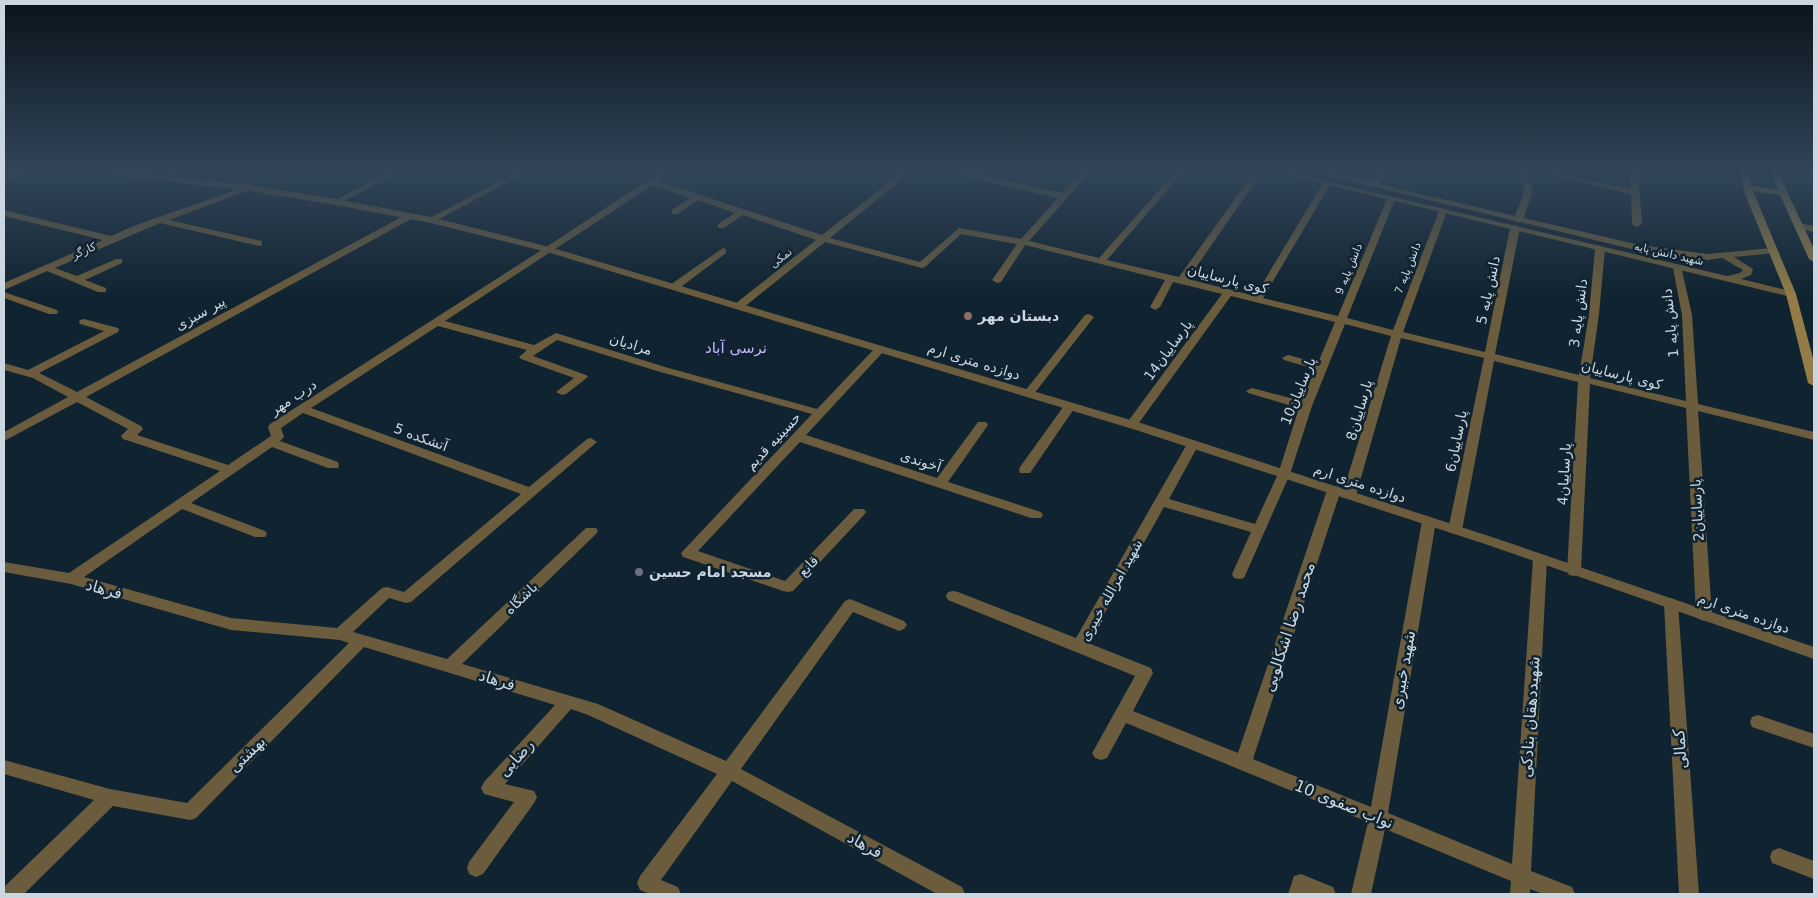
<svg xmlns="http://www.w3.org/2000/svg" width="1818" height="898" viewBox="0 0 1818 898" font-family="'DejaVu Sans','Noto Sans Arabic',sans-serif">
<style>
.lines{fill:none;stroke-linecap:round;stroke-linejoin:round}
.minor{fill:#6a5c3c;fill-rule:evenodd}
.tertiary{fill:#6a5c3c;fill-rule:evenodd}
.secondary{fill:#947c48;fill-rule:evenodd}
.education-dot{fill:#8d6e63;stroke:#102330;stroke-width:2}
.worship-dot{fill:#6b7280;stroke:#102330;stroke-width:2}
.labels{text-anchor:middle;dominant-baseline:central;stroke-width:5;stroke-linejoin:round;paint-order:stroke}
.far-street-label{font-size:11px;fill:#cbd7e0;stroke:#102330}
.street-label{font-size:14px;fill:#cbd7e0;stroke:#102330}
.poi-label{font-size:14px;font-weight:bold;fill:#cbd7e0;stroke:#102330;text-anchor:start}
.neighbourhood-label{font-size:15px;fill:#c0b6fd;stroke:#102330}
.near-street-label{font-size:16px;fill:#cbd7e0;stroke:#102330}
</style>
<rect width="100%" height="100%" fill="#102330"/>
<g class="lines">
<!-- minor -->
<g class="minor">
<polygon points="175,172 185,172 170,180 163,178"/>
<polygon points="389,172 398,172 339,204 332,202"/>
<polygon points="517,172 526,172 434,222 428,222 426,220"/>
<path d="M 660,172 L 669,172 L 658,181 L 822,235 L 902,172 L 911,172 L 830,238 L 920,262 L 959,228 L 1021,239 L 1058,198 L 955,174 L 954,172 L 967,172 L 1062,193 L 1082,172 L 1090,172 L 1029,241 L 1099,258 L 1175,172 L 1183,172 L 1107,260 L 1179,277 L 1254,172 L 1262,172 L 1188,279 L 1255,296 L 1323,183 L 1327,180 L 1331,183 L 1263,298 L 1338,316 L 1387,199 L 1391,196 L 1395,199 L 1347,318 L 1393,330 L 1439,211 L 1443,208 L 1447,211 L 1403,332 L 1485,352 L 1510,228 L 1515,225 L 1520,228 L 1495,354 L 1579,375 L 1589,314 L 1595,249 L 1600,246 L 1605,249 L 1599,314 L 1590,378 L 1686,401 L 1682,315 L 1673,268 L 1675,266 L 1681,266 L 1692,315 L 1698,404 L 1814,432 L 1814,440 L 1698,411 L 1712,615 L 1709,619 L 1704,621 L 1699,619 L 1696,615 L 1686,408 L 1590,384 L 1581,571 L 1579,575 L 1574,576 L 1569,575 L 1567,571 L 1578,382 L 1494,361 L 1462,530 L 1460,533 L 1450,533 L 1448,530 L 1484,358 L 1401,338 L 1356,495 L 1354,498 L 1344,498 L 1342,495 L 1391,336 L 1345,324 L 1312,406 L 1290,474 L 1244,578 L 1239,579 L 1234,578 L 1232,574 L 1251,532 L 1164,507 L 1088,643 L 1151,668 L 1153,673 L 1133,711 L 1238,753 L 1327,490 L 1334,486 L 1339,487 L 1341,490 L 1253,759 L 1371,807 L 1422,521 L 1424,518 L 1434,518 L 1436,521 L 1388,813 L 1512,864 L 1533,559 L 1535,555 L 1545,555 L 1547,559 L 1531,871 L 1572,887 L 1575,894 L 1543,894 L 1530,889 L 1530,894 L 1510,894 L 1511,881 L 1385,829 L 1371,894 L 1351,894 L 1368,822 L 1126,723 L 1107,758 L 1101,760 L 1095,758 L 1092,753 L 1095,748 L 1135,676 L 948,600 L 946,596 L 948,592 L 953,591 L 958,592 L 1076,638 L 1187,444 L 1193,440 L 1199,444 L 1169,499 L 1255,524 L 1278,474 L 1299,408 L 1248,393 L 1246,391 L 1252,388 L 1302,401 L 1315,369 L 1284,360 L 1282,358 L 1288,355 L 1318,363 L 1335,322 L 1231,296 L 1136,427 L 1132,428 L 1126,424 L 1222,294 L 1173,282 L 1160,307 L 1155,310 L 1150,307 L 1165,280 L 1025,245 L 1001,282 L 997,283 L 992,280 L 1017,244 L 961,234 L 925,267 L 922,268 L 825,242 L 743,308 L 739,309 L 734,306 L 735,304 L 816,240 L 743,215 L 724,228 L 718,228 L 718,224 L 735,213 L 698,200 L 678,214 L 672,214 L 672,210 L 690,198 L 653,185 L 445,321 L 534,345 L 556,333 L 665,367 L 817,409 L 876,347 L 884,347 L 885,349 L 884,351 L 806,435 L 937,478 L 978,422 L 986,422 L 988,425 L 948,482 L 1041,512 L 1043,515 L 1041,518 L 1031,518 L 800,442 L 698,551 L 785,581 L 854,509 L 864,509 L 866,512 L 864,515 L 793,591 L 788,592 L 783,591 L 683,557 L 681,553 L 812,414 L 657,371 L 557,340 L 533,356 L 586,375 L 588,377 L 566,394 L 562,395 L 556,392 L 574,378 L 521,359 L 519,357 L 527,350 L 438,326 L 311,408 L 529,487 L 587,439 L 591,438 L 597,442 L 411,602 L 406,603 L 389,598 L 353,632 L 447,659 L 586,528 L 596,528 L 598,531 L 596,534 L 462,664 L 598,704 L 726,761 L 845,601 L 850,599 L 855,601 L 904,621 L 907,625 L 904,629 L 899,631 L 853,612 L 741,769 L 962,887 L 965,894 L 937,894 L 732,781 L 661,880 L 678,887 L 681,894 L 650,894 L 640,890 L 637,883 L 640,876 L 717,774 L 588,715 L 571,709 L 505,784 L 534,791 L 537,797 L 534,803 L 483,874 L 476,877 L 469,874 L 467,868 L 469,862 L 514,802 L 484,794 L 481,788 L 484,782 L 555,705 L 364,647 L 196,818 L 190,820 L 113,806 L 24,894 L 4,894 L 4,887 L 94,800 L 4,774 L 4,760 L 110,789 L 187,803 L 349,643 L 340,640 L 231,630 L 71,584 L 4,572 L 4,562 L 69,573 L 220,471 L 123,439 L 121,436 L 128,429 L 77,402 L 4,441 L 4,432 L 68,397 L 33,378 L 4,370 L 4,363 L 28,370 L 104,331 L 80,324 L 79,322 L 80,320 L 84,319 L 118,328 L 119,330 L 118,332 L 39,373 L 77,392 L 407,214 L 413,214 L 413,218 L 86,397 L 141,426 L 143,429 L 137,435 L 228,465 L 271,436 L 268,427 L 270,424 L 554,242 ZM 303,413 L 521,494 L 404,592 L 387,587 L 382,588 L 337,628 L 231,618 L 84,577 L 182,509 L 255,537 L 265,537 L 267,534 L 265,531 L 191,503 L 272,447 L 328,468 L 338,468 L 339,465 L 338,462 L 280,441 L 284,437 L 281,428 Z"/>
<polygon points="1380,172 1388,172 1377,187 1371,187 1370,185"/>
<polygon points="1517,172 1525,172 1533,190 1523,220 1518,223 1513,220 1525,190"/>
<polygon points="1537,172 1550,172 1631,189 1630,172 1638,172 1642,224 1637,227 1632,224 1631,194"/>
<polygon points="247,186 254,188 169,220 262,241 262,245 259,246 160,223 55,268 77,276 116,259 122,259 122,263 85,280 106,288 106,292 98,292 47,271 4,290 4,283 103,240 4,216 4,210 111,236 136,225"/>
<polygon points="1799,223 1814,226 1814,232 1796,228 1794,226"/>
<polygon points="723,248 726,249 726,253 678,289 670,289 670,285"/>
<polygon points="4,292 57,310 58,312 57,314 49,314 4,298"/>
<polygon points="1089,314 1094,317 1033,395 1025,395 1023,393 1025,391 1085,315"/>
<polygon points="1070,402 1076,406 1030,473 1020,473 1019,470 1020,467 1066,403"/>
<polygon points="1671,598 1676,600 1678,604 1699,894 1679,894 1664,604 1666,600"/>
<polygon points="1758,715 1814,734 1814,748 1752,727 1750,722 1752,717"/>
<polygon points="1779,848 1814,861 1814,879 1772,863 1770,857 1772,851"/>
<polygon points="1301,874 1333,887 1336,894 1288,894 1294,876"/>
</g>
<!-- tertiary -->
<g class="tertiary">
<polygon points="18,172 29,172 4,181 4,176"/>
<polygon points="102,172 124,172 250,185 336,199 431,217 553,248 1144,424 1498,539 1814,647 1814,659 1488,545 1136,430 547,252 431,223 336,205 250,191 106,174"/>
<polygon points="1276,172 1288,172 1727,276 1740,273 1743,270 1722,258 1707,260 1640,251 1313,172 1326,172 1640,245 1707,254 1772,248 1775,249 1775,253 1734,257 1753,269 1751,275 1741,279 1795,292 1796,294 1791,297"/>
</g>
<!-- secondary -->
<polygon class="secondary" points="1740,172 1748,172 1751,186 1778,190 1770,172 1778,172 1814,249 1814,262 1809,259 1780,195 1753,191 1796,294 1814,362 1814,386 1808,383 1786,294 1745,194"/>
</g>
<!-- sky -->
<linearGradient id="sky" x2="0" y2="1"><stop stop-color="#09131a"/><stop offset="0.58" stop-color="#314559"/><stop offset="1" stop-color="#314559" stop-opacity="0"/></linearGradient>
<rect width="1818" height="297" fill="url(#sky)"/>
<!-- markers -->
<circle class="education-dot" cx="968" cy="316" r="5"/>
<circle class="worship-dot" cx="639" cy="572" r="5"/>
<g class="labels">
<!-- far-street labels -->
<g class="far-street-label">
<text transform="translate(84 251) rotate(-24)">کارگر</text>
<text transform="translate(1669 254) rotate(13)">شهید دانش پایه</text>
<text transform="translate(781 258) rotate(-39)">نمکی</text>
<text transform="translate(1408 268) rotate(-69)">دانش پایه 7</text>
<text transform="translate(1349 269) rotate(-68)">دانش پایه 9</text>
</g>
<!-- street labels -->
<g class="street-label">
<text transform="translate(1228 279) rotate(14)">کوی پارساییان</text>
<text transform="translate(1488 290) rotate(-78)">دانش پایه 5</text>
<text transform="translate(200 313) rotate(-29)">پیر سبزی</text>
<text transform="translate(1578 313) rotate(-83)">دانش پایه 3</text>
<text transform="translate(1670 323) rotate(-96)">دانش پایه 1</text>
<text transform="translate(631 344) rotate(17)">مرادیان</text>
<text transform="translate(1168 350) rotate(-54)">پارساییان14</text>
<text transform="translate(974 361) rotate(17)">دوازده متری ارم</text>
<text transform="translate(1622 375) rotate(14)">کوی پارساییان</text>
<text transform="translate(1298 391) rotate(-68)">پارساییان10</text>
<text transform="translate(293 397) rotate(-33)">درب مهر</text>
<text transform="translate(1359 410) rotate(-74)">پارساییان8</text>
<text transform="translate(421 437) rotate(20)">آتشکده 5</text>
<text transform="translate(773 441) rotate(-47)">حسینیه قدیم</text>
<text transform="translate(1456 441) rotate(-79)">پارساییان6</text>
<text transform="translate(921 461) rotate(18)">آخوندی</text>
<text transform="translate(1564 474) rotate(-87)">پارساییان4</text>
<text transform="translate(1360 483) rotate(18)">دوازده متری ارم</text>
<text transform="translate(1697 510) rotate(-93)">پارساییان2</text>
<text transform="translate(808 566) rotate(-47)">قانع</text>
<text transform="translate(1111 590) rotate(-61)">شهید امرالله خبیری</text>
<text transform="translate(521 598) rotate(-44)">باشگاه</text>
<text transform="translate(1744 613) rotate(19)">دوازده متری ارم</text>
</g>
<!-- poi labels -->
<g class="poi-label">
<text x="978" y="316">دبستان مهر</text>
<text x="649" y="572">مسجد امام حسین</text>
</g>
<!-- neighbourhood labels -->
<g class="neighbourhood-label">
<text x="736" y="348">نرسی آباد</text>
</g>
<!-- near-street labels -->
<g class="near-street-label">
<text transform="translate(104 589) rotate(16)">فرهاد</text>
<text transform="translate(1289 627) rotate(-72)">محمد رضا اشکالویی</text>
<text transform="translate(1403 670) rotate(-80)">شهید خبیری</text>
<text transform="translate(497 680) rotate(17)">فرهاد</text>
<text transform="translate(1530 717) rotate(-86)">شهیددهقان بنادکی</text>
<text transform="translate(1680 749) rotate(-94)">کمالی</text>
<text transform="translate(247 754) rotate(-45)">بهشتی</text>
<text transform="translate(516 758) rotate(-48)">رضایی</text>
<text transform="translate(1344 804) rotate(22)">نواب صفوی 10</text>
<text transform="translate(865 845) rotate(29)">فرهاد</text>
</g>
</g>
<!-- border -->
<rect width="1818" height="898" fill="none" stroke="#cbd7e0" stroke-width="10"/>
</svg>
